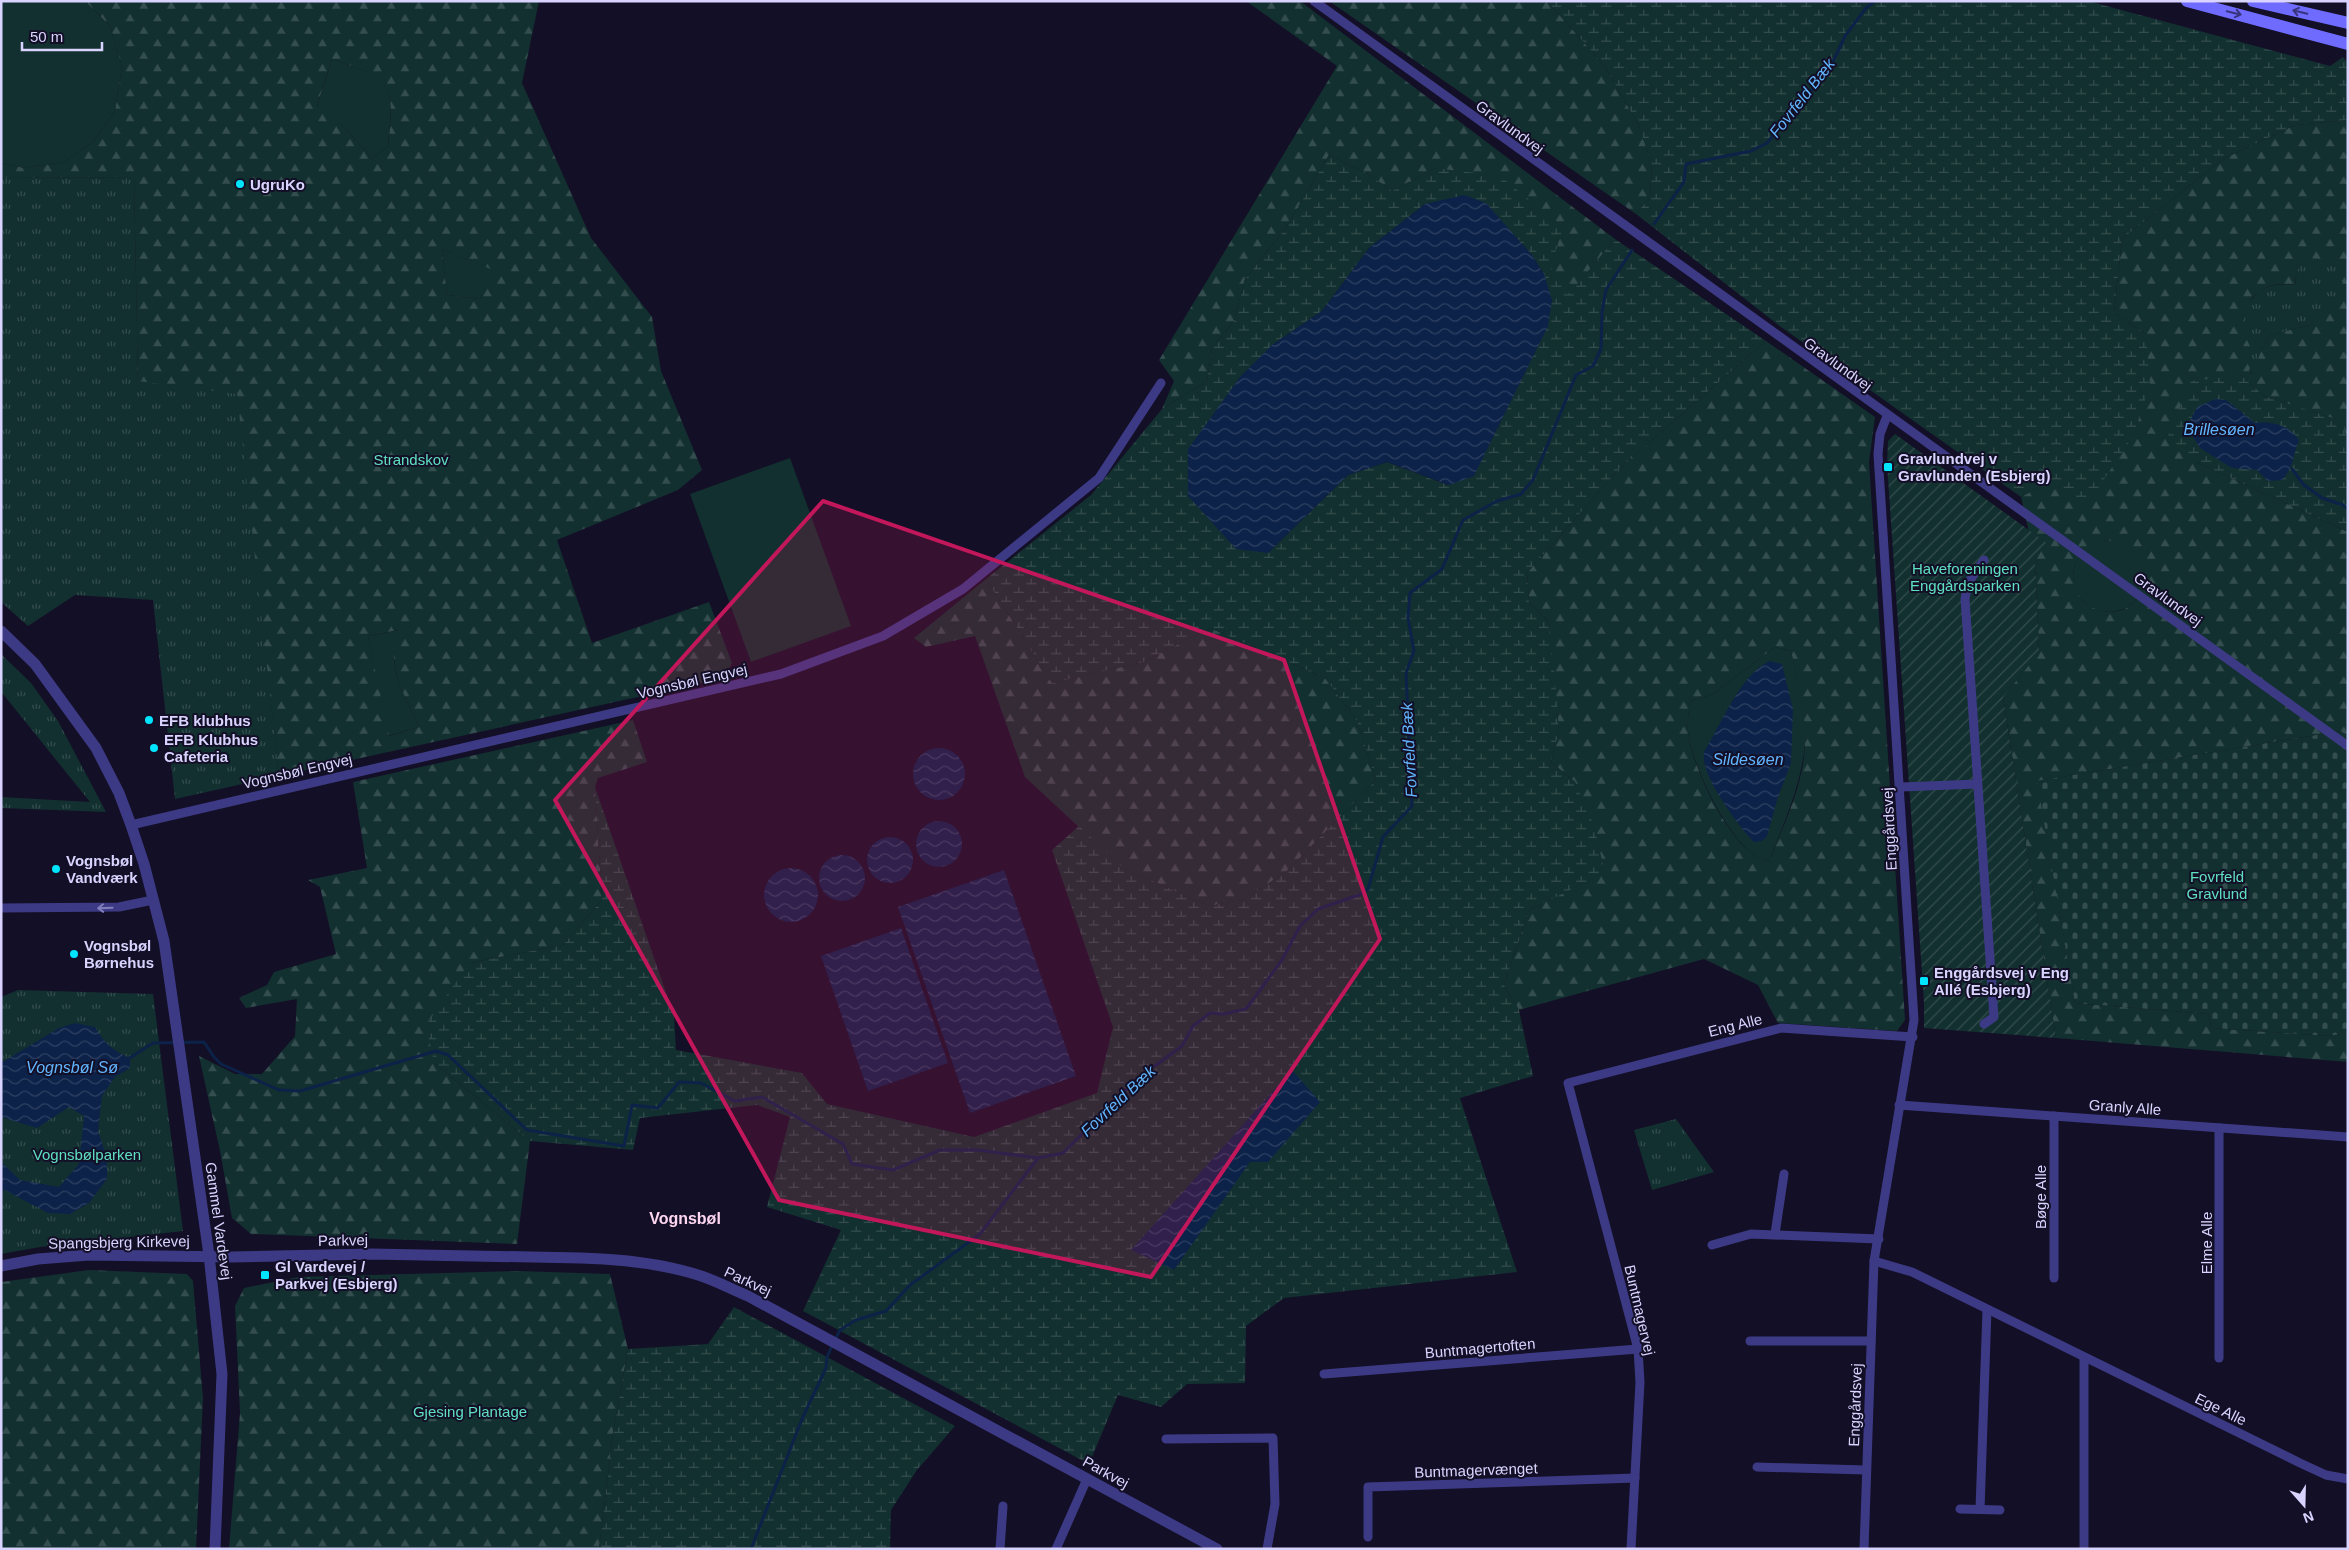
<svg xmlns="http://www.w3.org/2000/svg" width="2349" height="1550" viewBox="0 0 2349 1550" font-family="Arial,sans-serif">
<style>
.grass{fill:#12302f}
.forest{fill:url(#forest-firs);fill-rule:evenodd}
.wetland{fill:url(#wetland-marsh);fill-rule:evenodd}
.cemetery{fill:url(#cemetery-stones)}
.park{fill:url(#park-tufts)}
.garden{fill:url(#garden-furrows)}
.water{fill:url(#water-waves)}
.lines{fill:none;stroke-linecap:round;stroke-linejoin:round}
.stream{stroke:#0c2248;stroke-width:3}
.minor{stroke:#3d3a85;stroke-width:9}
.tertiary{stroke:#3d3a85;stroke-width:11}
.secondary{stroke:#6f6bff;stroke-width:12}
.oneway{stroke:#38347d}
.oneway2{stroke:#837fbc}
.marked{fill:#c2185b;fill-opacity:0.2;stroke:#c2185b;stroke-width:4;stroke-linejoin:round}
.poi-dot{fill:#00e5ff;stroke:#130f26;stroke-width:2}
.labels{text-anchor:middle;dominant-baseline:central;stroke-width:4;stroke-linejoin:round;paint-order:stroke}
.street-label{font-size:15px;fill:#d9d4ff;stroke:#130f26}
.poi-label{font-size:15px;font-weight:bold;fill:#d9d4ff;stroke:#130f26;text-anchor:start}
.park-label{font-size:15px;fill:#5fe0c0;stroke:#130f26}
.water-label{font-size:16px;font-style:italic;fill:#62b6ff;stroke:#130f26}
.neighbourhood-label{font-size:16px;font-weight:bold;fill:#ffd6f0;stroke:#130f26}
</style>
<defs>
<pattern id="forest-firs" width="22" height="20" patternUnits="userSpaceOnUse" patternTransform="scale(1.25)"><rect width="22" height="20" fill="#12302f"/><path d="M5 1l3.5 6h-7zM16 11l3.5 6h-7z" fill="#344d4e"/></pattern>
<pattern id="wetland-marsh" width="20" height="14" patternUnits="userSpaceOnUse" patternTransform="scale(1.25)"><rect width="20" height="14" fill="#12302f"/><path d="M1 5h8M5 5V1M11 12h8M15 12V8" fill="none" stroke="#344d4e"/></pattern>
<pattern id="cemetery-stones" width="16" height="16" patternUnits="userSpaceOnUse" patternTransform="scale(1.25)"><rect width="16" height="16" fill="#12302f"/><path d="M2 7V4a2 2 0 0 1 4 0v3zM10 15v-3a2 2 0 0 1 4 0v3z" fill="#344d4e"/></pattern>
<pattern id="park-tufts" width="24" height="20" patternUnits="userSpaceOnUse" patternTransform="scale(1.25)"><rect width="24" height="20" fill="#12302f"/><path d="M3 7l-1-3M5 7V3M7 7l1-3M15 17l-1-3M17 17v-4M19 17l1-3" fill="none" stroke="#344d4e"/></pattern>
<pattern id="garden-furrows" width="10" height="10" patternUnits="userSpaceOnUse" patternTransform="scale(1.25)"><rect width="10" height="10" fill="#12302f"/><path d="M-1 1l2-2M0 10L10 0M9 11l2-2" fill="none" stroke="#344d4e"/></pattern>
<pattern id="water-waves" width="16" height="10" patternUnits="userSpaceOnUse" patternTransform="scale(1.25)"><rect width="16" height="10" fill="#0c2248"/><path d="M0 5q4-4 8 0t8 0" fill="none" stroke="#2f4163"/></pattern>
</defs>
<rect width="100%" height="100%" fill="#130f26"/>
<!-- grass -->
<g class="grass">
<polygon points="1,1 85,1 110,26 122,67 115,111 93,142 64,162 24,168 1,163"/>
<path d="M 332,59 C 393,80 395,82 388,146 L 372,159 L 347,130 L 317,107 Z"/>
<polygon points="442,249 494,270 480,299 447,295"/>
<polygon points="790,458 851,626 751,662 690,494"/>
<circle cx="2109" cy="576" r="36"/>
<polygon points="399,630 393,654 398,682 419,727 388,736 368,636"/>
<path d="M 1775,647 L 1791,651 C 1798,681 1808,714 1805,745 C 1801,786 1784,823 1769,861 C 1764,859 1757,857 1752,853 C 1725,833 1692,765 1688,732 C 1687,722 1689,710 1690,701 L 1713,694 Z"/>
</g>
<!-- forest -->
<g class="forest">
<path d="M 85,1 L 539,1 L 522,83 L 591,238 L 652,317 L 661,371 L 702,470 L 678,490 L 557,540 L 592,643 L 709,602 L 732,663 L 724,678 L 279,776 L 260,610 L 138,381 L 134,177 L 1,178 L 1,163 L 24,168 L 64,162 L 93,142 L 115,111 L 122,67 L 110,26 ZM 332,59 C 393,80 395,83 388,146 L 372,159 L 347,130 L 317,106 ZM 442,249 L 493,270 L 480,299 L 447,295 ZM 398,630 L 393,653 L 398,682 L 419,727 L 389,736 L 368,636 Z"/>
<polygon points="1246,1 1300,1 1615,239 1569,295 1551,267 1435,168 1392,191 1368,174 1329,155 1285,229 1245,279 1234,321 1212,348 1207,381 1162,409 1174,381 1159,360 1337,66"/>
<polygon points="1329,1 1547,1 1604,65 1639,126 1652,164 1650,197 1636,214"/>
<path d="M 2348,120 L 2348,442 L 2341,421 L 2264,396 L 2241,375 L 2196,462 L 2348,532 L 2348,736 L 2340,731 L 2038,781 L 2075,1003 L 2208,1014 L 2212,1028 L 2328,1036 L 2348,1033 L 2348,1062 L 2056,1038 L 2003,697 L 2039,652 L 2035,558 L 2021,497 L 2044,484 L 2146,334 L 2114,313 L 2122,239 L 2223,159 L 2295,125 ZM 2296,277 L 2314,324 L 2270,335 L 2261,351 L 2252,374 L 2249,372 L 2253,357 L 2252,298 C 2265,285 2277,282 2295,285 ZM 2106,540 C 2168,547 2147,621 2102,611 C 2094,609 2085,605 2080,597 C 2064,571 2078,547 2106,540 Z"/>
<path d="M 1766,341 L 1875,417 L 1869,462 L 1905,1020 L 1897,1031 L 1778,1023 L 1758,985 L 1704,959 L 1519,1010 L 1504,985 L 1529,910 L 1604,873 L 1575,782 L 1551,762 L 1559,731 L 1548,621 L 1529,602 L 1527,573 L 1621,467 ZM 1775,647 L 1791,651 C 1798,681 1806,712 1805,743 C 1804,784 1784,824 1769,861 C 1764,859 1757,857 1752,853 C 1724,833 1692,766 1688,732 C 1687,722 1689,711 1690,701 L 1713,694 Z"/>
<polygon points="986,579 1052,683 1143,662 1210,628 1325,678 1357,721 1376,780 1286,872 1242,900 1209,906 1123,868 1025,777 975,636 926,647 914,638"/>
<polygon points="633,720 647,762 598,778 595,787 602,900 563,945 469,963 434,1063 530,1141 517,1244 251,1234 232,1218 220,1151 199,1056 235,1074 262,1074 295,1036 297,999 246,1008 239,998 267,985 274,972 336,954 320,887 308,880 367,868 353,782"/>
<polygon points="89,1270 187,1274 193,1281 203,1398 196,1549 1,1549 1,1282"/>
<polygon points="517,1271 610,1274 628,1349 613,1433 599,1549 229,1549 240,1413 235,1306 244,1288 298,1277"/>
</g>
<!-- wetland -->
<g class="wetland">
<polygon points="1547,1 2088,1 2330,66 2343,57 2348,63 2348,120 2295,125 2223,159 2122,239 2114,313 2146,334 2150,386 2133,436 2087,505 2044,484 2021,497 1781,327 1636,214 1650,197 1652,165 1639,126 1604,65"/>
<path d="M 1329,155 L 1368,174 L 1392,191 L 1435,168 L 1500,176 L 1563,227 L 1551,267 L 1569,294 L 1615,239 L 1766,341 L 1621,467 L 1527,573 L 1529,602 L 1548,621 L 1555,678 L 1559,731 L 1551,762 L 1575,782 L 1594,826 L 1605,873 L 1529,910 L 1504,985 L 1519,1010 L 1533,1076 L 1460,1098 L 1517,1272 L 1284,1298 L 1246,1326 L 1245,1383 L 1187,1384 L 1161,1407 L 1118,1395 L 1089,1464 L 803,1311 L 841,1230 L 767,1207 L 790,1117 L 757,1105 L 640,1118 L 633,1150 L 530,1141 L 434,1063 L 426,1025 L 469,963 L 563,945 L 602,900 L 595,787 L 674,1016 L 676,1050 L 802,1073 L 827,1104 L 974,1137 L 1097,1093 L 1113,1027 L 1052,850 L 1079,826 L 1123,868 L 1209,906 L 1242,900 L 1286,872 L 1376,780 L 1357,721 L 1325,678 L 1210,628 L 1143,662 L 1052,683 L 986,579 L 1091,495 L 1162,409 L 1207,381 L 1212,348 L 1234,321 L 1245,279 L 1285,229 ZM 1486,203 L 1531,254 L 1544,274 L 1448,485 L 1387,462 L 1348,475 L 1268,553 L 1272,345 L 1322,311 L 1369,248 L 1425,204 Z"/>
<polygon points="2241,375 2264,396 2342,421 2348,442 2348,532 2196,462 2168,436 2191,381"/>
<polygon points="734,1307 955,1426 917,1470 891,1510 890,1549 599,1549 613,1433 628,1349 708,1344"/>
</g>
<!-- cemetery -->
<polygon class="cemetery" points="2340,731 2348,736 2348,1033 2328,1036 2212,1028 2208,1014 2075,1003 2037,781"/>
<!-- park -->
<g class="park">
<polygon points="134,177 138,381 237,394 279,776 175,799 153,600 75,595 28,626 1,602 1,178"/>
<path d="M 2306,256 L 2335,263 L 2344,276 L 2340,294 L 2314,324 L 2270,335 L 2261,351 L 2253,374 L 2249,372 C 2253,355 2253,348 2243,334 C 2244,299 2259,280 2295,285 L 2299,266 Z"/>
<polygon points="1,654 31,683 58,721 106,812 1,808 1,797 90,802 3,694 1,696"/>
<polygon points="18,990 153,994 183,1231 40,1247 1,1254 1,997"/>
<polygon points="1676,1119 1714,1172 1652,1190 1634,1130"/>
</g>
<!-- garden -->
<polygon class="garden" points="1895,434 2047,543 2035,558 2039,653 2003,697 2056,1038 1924,1028 1924,1002 1887,464 1888,441"/>
<!-- water -->
<g class="water">
<polygon points="1464,195 1486,203 1531,254 1544,274 1552,300 1548,326 1474,476 1449,485 1387,462 1348,475 1268,553 1236,549 1188,496 1188,449 1240,377 1272,345 1322,311 1369,248 1425,204"/>
<path d="M 2215,399 L 2226,400 L 2255,423 C 2273,421 2288,425 2299,440 C 2292,457 2295,465 2282,480 L 2268,481 L 2257,470 L 2232,468 L 2200,448 L 2187,427 L 2197,407 Z"/>
<path d="M 1770,661 L 1782,664 L 1793,709 L 1791,763 L 1778,797 L 1767,836 L 1762,841 L 1754,842 C 1739,827 1700,775 1704,753 C 1705,748 1711,741 1713,736 C 1726,713 1745,671 1770,661 Z"/>
<circle cx="939" cy="774" r="26"/>
<circle cx="939" cy="844" r="23"/>
<circle cx="890" cy="860" r="23"/>
<circle cx="842" cy="878" r="23"/>
<circle cx="791" cy="895" r="27"/>
<polygon points="1004,870 1076,1076 970,1113 898,907"/>
<polygon points="901,928 948,1063 868,1091 821,956"/>
<path d="M 75,1023 L 95,1027 C 104,1043 113,1051 130,1058 L 130,1068 L 115,1077 L 102,1096 L 98,1131 L 107,1158 L 107,1179 L 89,1203 L 70,1214 L 48,1213 L 1,1188 L 1,1162 L 20,1180 L 59,1187 L 79,1164 L 84,1116 L 69,1107 L 37,1128 L 1,1117 L 1,1063 L 59,1028 Z"/>
<polygon points="1292,1070 1320,1102 1268,1162 1250,1162 1174,1270 1131,1250"/>
</g>
<g class="lines">
<!-- stream -->
<g class="stream">
<polyline points="1654,224 1684,182 1686,164 1751,151 1767,143 1830,68 1845,36 1866,8 1875,1"/>
<polyline points="2292,469 2303,484"/>
<polyline points="2304,485 2322,498 2343,505 2348,509"/>
<polyline points="128,1059 153,1043 204,1042 214,1057 221,1064 279,1090 300,1091 436,1051 448,1055 527,1130 624,1146 632,1105 658,1108 679,1082 701,1083 735,1101 762,1097 843,1144 852,1164 893,1170 940,1150 977,1150 1038,1158"/>
<polyline points="1,1185 3,1189 1,1191"/>
<polyline points="835,1340 840,1330 856,1320 886,1311 910,1285 980,1234 1038,1158 1063,1153 1137,1079 1182,1046 1193,1026 1210,1013 1223,1014 1246,1009 1282,960 1300,926 1318,909 1359,895 1368,889 1383,837 1412,806 1406,673 1414,651 1408,618 1410,593 1442,569 1463,520 1497,501 1521,494 1533,480 1576,375 1593,366 1601,349 1602,312 1606,290 1632,250"/>
<polyline points="751,1549 802,1419 826,1368 827,1357 832,1346"/>
</g>
<!-- minor -->
<g class="minor">
<polyline points="1314,1 2348,746"/>
<polyline points="1984,560 1968,583 1965,599 1994,1017 1984,1024"/>
<polyline points="1901,787 1977,784"/>
<polyline points="131,825 781,674 883,636 963,589 1099,478 1161,383"/>
<polyline points="1,908 119,907 153,900"/>
<polyline points="1899,1105 2348,1137"/>
<polyline points="2054,1116 2054,1278"/>
<polyline points="1775,1234 1784,1174"/>
<polyline points="1712,1245 1751,1234 1879,1239"/>
<polyline points="1874,1261 1912,1272 2300,1463 2326,1475 2348,1479"/>
<polyline points="1750,1341 1871,1341"/>
<polyline points="2219,1358 2219,1128"/>
<polyline points="1324,1374 1638,1349"/>
<polyline points="1166,1439 1273,1438 1275,1504 1267,1549"/>
<polyline points="1757,1467 1866,1470"/>
<polyline points="1960,1509 2000,1510"/>
<polyline points="1980,1509 1987,1310"/>
<polyline points="1368,1537 1368,1487 1635,1478"/>
<polyline points="1000,1549 1003,1506"/>
<polyline points="1056,1549 1087,1479"/>
<polyline points="1631,1549 1640,1382 1638,1349 1568,1083 1781,1028 1913,1037"/>
<polyline points="1864,1549 1874,1261 1914,1020 1878,454 1880,434 1887,416"/>
<polyline points="2084,1549 2084,1358"/>
</g>
<!-- tertiary -->
<g class="tertiary">
<polyline points="1,631 35,664 96,748 119,793 131,825 144,864 164,941 209,1255 222,1374 215,1549"/>
<path d="M 1,1266 L 38,1259 L 89,1255 L 232,1257 L 372,1254 L 581,1258 C 620,1259 658,1263 695,1274 C 713,1279 731,1289 748,1296 L 1217,1549"/>
</g>
<!-- secondary -->
<g class="secondary">
<polyline points="2187,1 2348,44"/>
<polyline points="2253,1 2348,23"/>
</g>
</g>
<!-- one-way arrows -->
<defs><path id="oneway-shaft" d="M-6 0H5M1.5-3L5.5 0L1.5 3" fill="none" stroke-width="1.6" stroke-linecap="round" stroke-linejoin="round" transform="scale(1.25)"/></defs>
<g class="oneway">
<use href="#oneway-shaft" transform="translate(2300 12) rotate(-167)"/>
<use href="#oneway-shaft" transform="translate(2234 13) rotate(14)"/>
</g>
<use class="oneway2" href="#oneway-shaft" transform="translate(105 908) rotate(178)"/>
<!-- marked area -->
<path class="marked" d="M 823,501 L 1284,660 L 1380,939 L 1151,1277 L 779,1200 L 555,800 Z"/>
<!-- markers -->
<g class="poi-dot">
<circle cx="240" cy="184" r="5"/>
<rect x="1883" y="462" width="10" height="10" rx="2.5"/>
<circle cx="149" cy="720" r="5"/>
<circle cx="154" cy="748" r="5"/>
<circle cx="56" cy="869" r="5"/>
<circle cx="74" cy="954" r="5"/>
<rect x="1919" y="976" width="10" height="10" rx="2.5"/>
<rect x="260" y="1270" width="10" height="10" rx="2.5"/>
</g>
<g class="labels">
<!-- street labels -->
<g class="street-label">
<text transform="translate(1510 127) rotate(36)">Gravlundvej</text>
<text transform="translate(1838 364) rotate(36)">Gravlundvej</text>
<text transform="translate(2168 599) rotate(36)">Gravlundvej</text>
<text transform="translate(692 681) rotate(-13)">Vognsbøl Engvej</text>
<text transform="translate(297 771) rotate(-13)">Vognsbøl Engvej</text>
<text transform="translate(1889 829) rotate(-93)">Enggårdsvej</text>
<text transform="translate(1735 1025) rotate(-14)">Eng Alle</text>
<text transform="translate(2125 1107) rotate(4)">Granly Alle</text>
<text transform="translate(2040 1197) rotate(-90)">Bøge Alle</text>
<text transform="translate(219 1221) rotate(82)">Gammel Vardevej</text>
<text transform="translate(343 1240) rotate(-1)">Parkvej</text>
<text transform="translate(119 1242) rotate(-1)">Spangsbjerg Kirkevej</text>
<text transform="translate(2206 1243) rotate(-90)">Elme Alle</text>
<text transform="translate(748 1281) rotate(25)">Parkvej</text>
<text transform="translate(1640 1310) rotate(77)">Buntmagervej</text>
<text transform="translate(1480 1348) rotate(-5)">Buntmagertoften</text>
<text transform="translate(1855 1405) rotate(-88)">Enggårdsvej</text>
<text transform="translate(2221 1409) rotate(26)">Ege Alle</text>
<text transform="translate(1476 1470) rotate(-2)">Buntmagervænget</text>
<text transform="translate(1106 1472) rotate(29)">Parkvej</text>
</g>
<!-- poi labels -->
<g class="poi-label">
<text x="250" y="184">UgruKo</text>
<text x="1898" y="458">Gravlundvej v<tspan x="1898" dy="17">Gravlunden (Esbjerg)</tspan></text>
<text x="159" y="720">EFB klubhus</text>
<text x="164" y="739">EFB Klubhus<tspan x="164" dy="17">Cafeteria</tspan></text>
<text x="66" y="860">Vognsbøl<tspan x="66" dy="17">Vandværk</tspan></text>
<text x="84" y="945">Vognsbøl<tspan x="84" dy="17">Børnehus</tspan></text>
<text x="1934" y="972">Enggårdsvej v Eng<tspan x="1934" dy="17">Allé (Esbjerg)</tspan></text>
<text x="275" y="1266">Gl Vardevej /<tspan x="275" dy="17">Parkvej (Esbjerg)</tspan></text>
</g>
<!-- park labels -->
<g class="park-label">
<text x="411" y="459">Strandskov</text>
<text x="1965" y="568">Haveforeningen<tspan x="1965" dy="17">Enggårdsparken</tspan></text>
<text x="2217" y="876">Fovrfeld<tspan x="2217" dy="17">Gravlund</tspan></text>
<text x="87" y="1154">Vognsbølparken</text>
<text x="470" y="1411">Gjesing Plantage</text>
</g>
<!-- water labels -->
<g class="water-label">
<text transform="translate(1802 98) rotate(-52)">Fovrfeld Bæk</text>
<text x="2219" y="429">Brillesøen</text>
<text transform="translate(1409 750) rotate(-93)">Fovrfeld Bæk</text>
<text x="1748" y="759">Sildesøen</text>
<text x="72" y="1067">Vognsbøl Sø</text>
<text transform="translate(1118 1101) rotate(-43)">Fovrfeld Bæk</text>
</g>
<!-- neighbourhood labels -->
<g class="neighbourhood-label">
<text x="685" y="1218">Vognsbøl</text>
</g>
</g>
<!-- border -->
<rect width="2349" height="1550" fill="none" stroke="#d9d4ff" stroke-width="5"/>
<!-- north arrow -->
<g transform="translate(2304 1505) rotate(160)" stroke="#130f26" stroke-width="4" paint-order="stroke">
<path d="M0-4L9 19L0 12L-9 19Z" fill="#d9d4ff"/>
<text y="-8" font-size="14" font-weight="bold" text-anchor="middle" fill="#d9d4ff">N</text>
</g>
<!-- scale -->
<path d="M22 42v8h80v-8" fill="none" stroke="#d9d4ff" stroke-width="2.5"/>
<text x="30" y="42" font-size="15" fill="#d9d4ff" stroke="#130f26" stroke-width="4" paint-order="stroke">50 m</text>
</svg>
